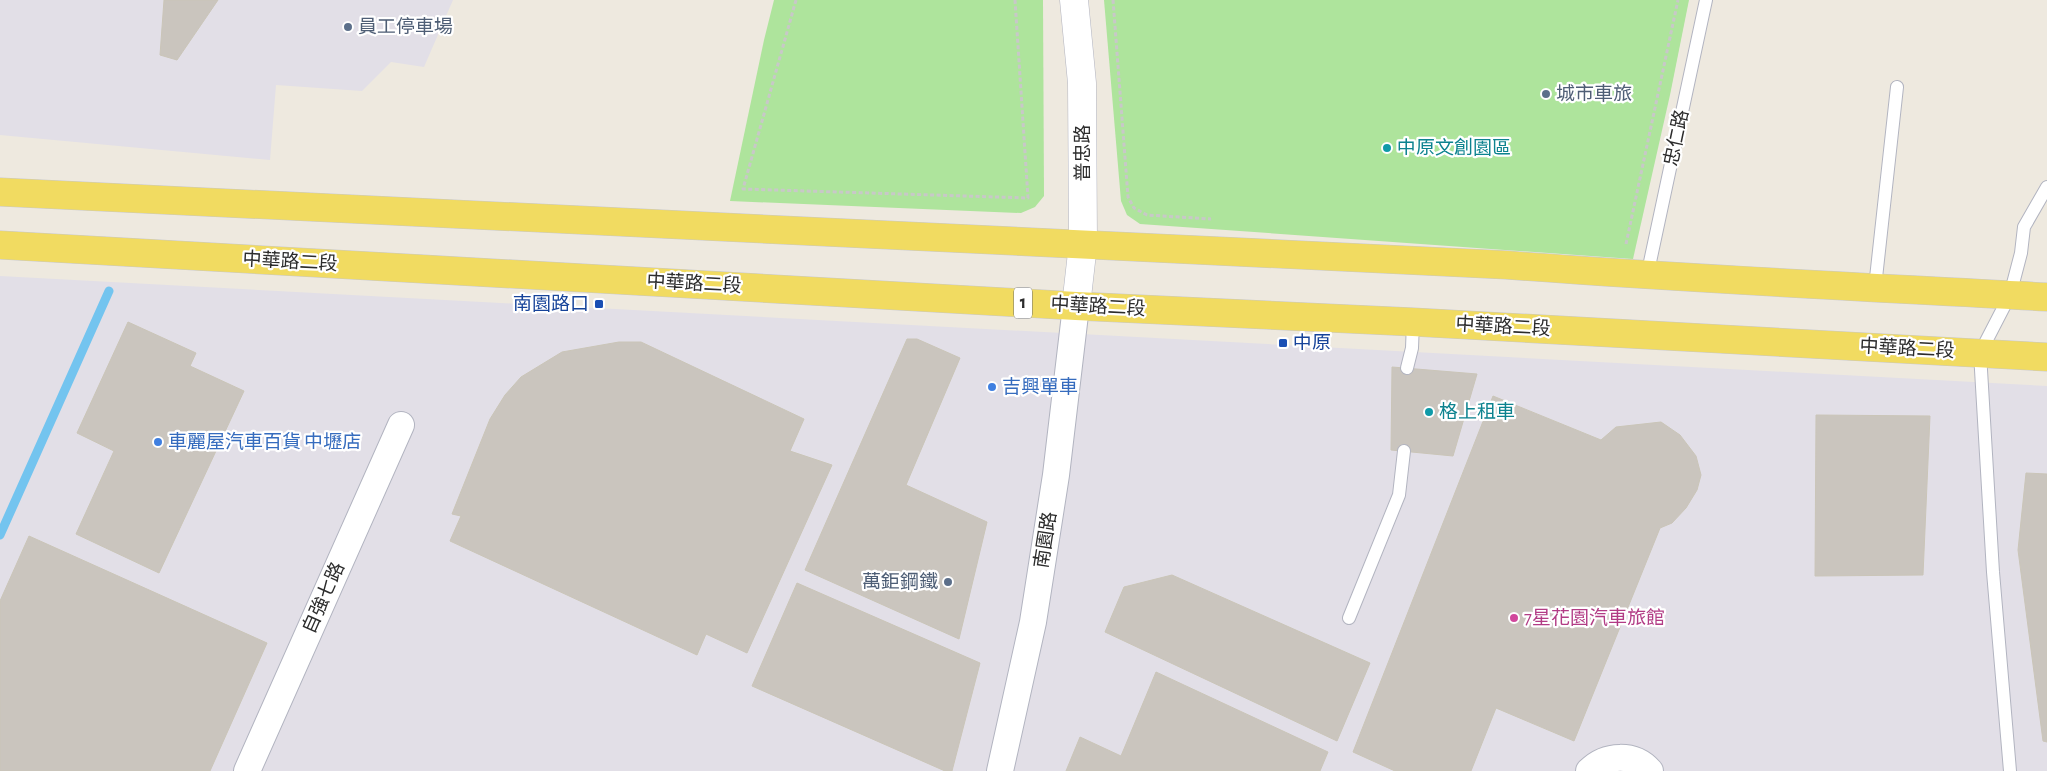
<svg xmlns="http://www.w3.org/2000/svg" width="2047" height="771" viewBox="0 0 2047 771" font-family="'Alegreya Sans','Noto Sans TC',sans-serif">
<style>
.industrial{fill:#e2dfe7}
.green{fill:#aee49c}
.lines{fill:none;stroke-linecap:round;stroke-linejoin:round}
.stream{stroke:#73c4ef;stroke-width:9}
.building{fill:#cac5be;stroke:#cac5b8}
.service-casing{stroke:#b2b4c0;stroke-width:14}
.minor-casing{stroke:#b2b4c0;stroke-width:28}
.tertiary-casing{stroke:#b2b4c0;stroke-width:29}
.primary-casing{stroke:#c8c8c8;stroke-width:29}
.path{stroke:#c8c8c8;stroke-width:3;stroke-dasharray:4 2.5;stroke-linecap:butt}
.service{stroke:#fff;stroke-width:12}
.minor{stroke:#fff;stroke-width:26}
.tertiary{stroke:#fff;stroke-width:28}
.primary{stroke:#f1db61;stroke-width:28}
.service-dot{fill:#5c6f8a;stroke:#fff;stroke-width:2}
.culture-dot{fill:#0f9aa8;stroke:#fff;stroke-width:2}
.transit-dot{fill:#1a4fb4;stroke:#fff;stroke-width:2}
.shop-dot{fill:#3f7fe0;stroke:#fff;stroke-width:2}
.hotel-dot{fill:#d1479c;stroke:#fff;stroke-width:2}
.labels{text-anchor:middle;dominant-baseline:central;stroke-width:4.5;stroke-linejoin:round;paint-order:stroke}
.shield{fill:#fff;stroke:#6b6b6b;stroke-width:1}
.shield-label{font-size:18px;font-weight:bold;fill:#2c2c2c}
.service-label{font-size:19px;fill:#4e5e75;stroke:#fff;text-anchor:start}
.street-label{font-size:19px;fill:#2c2c2c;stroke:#fff}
.culture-label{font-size:19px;fill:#0d838f;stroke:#fff;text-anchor:start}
.transit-label{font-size:19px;fill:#164399;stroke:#fff;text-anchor:end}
.shop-label{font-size:19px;fill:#366cbe;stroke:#fff;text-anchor:start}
.hotel-label{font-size:19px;fill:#b23c85;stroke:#fff;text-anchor:start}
</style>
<rect width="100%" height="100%" fill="#eee9df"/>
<!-- industrial -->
<g class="industrial">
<polygon points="0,0 453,0 424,67 391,62 362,91 276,85 270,160 0,135"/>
<polygon points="0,276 2047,386 2047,771 0,771"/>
</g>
<!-- green -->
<g class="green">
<polygon points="774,0 1043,0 1044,196 1035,207 1021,213 730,201 764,40"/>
<polygon points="1104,0 1689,0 1670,95 1633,259 1140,224 1127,215 1121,201"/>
</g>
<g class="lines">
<!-- stream -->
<polyline class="stream" points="0,535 109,291"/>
</g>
<!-- building -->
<g class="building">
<polygon points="164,0 218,0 177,60 160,55"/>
<polygon points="128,322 196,353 190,366 244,391 159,573 76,534 114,451 77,433"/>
<polygon points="907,339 917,339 960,358 906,485 987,522 959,639 805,570"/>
<polygon points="619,342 641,342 804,419 790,451 832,465 747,653 706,634 697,655 450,541 461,516 452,514 490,419 505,395 521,377 562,352"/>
<polygon points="1392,367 1477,374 1453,456 1391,450"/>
<polygon points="1493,396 1601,440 1616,427 1661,422 1680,435 1696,456 1701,475 1697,490 1686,508 1672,523 1660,528 1574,741 1496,708 1471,771 1395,771 1353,752"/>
<polygon points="1816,415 1930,416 1923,575 1815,576"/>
<polygon points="2026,473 2047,474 2047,742 2043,741 2018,550"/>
<polygon points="29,536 267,643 210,771 0,771 0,601"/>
<polygon points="1172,575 1370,663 1337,741 1105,632 1124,587"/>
<polygon points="797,583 980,663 952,771 945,771 752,686"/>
<polygon points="1156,672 1328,752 1320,771 1066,771 1080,737 1121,756"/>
</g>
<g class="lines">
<!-- service casing -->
<g class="service-casing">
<g id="service">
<polyline points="1647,276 1706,0"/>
<polyline points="1875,287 1897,87"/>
<polyline points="1407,368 1412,348 1413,322"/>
<polyline points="1349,618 1399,495 1404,451"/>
<polyline points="2010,771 1993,572 1980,353 2010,295 2021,253 2024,227 2047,187"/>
</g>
</g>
<!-- minor casing -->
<g class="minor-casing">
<g id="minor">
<polyline points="247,771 401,425"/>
<polyline points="1000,771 1033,622 1056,475 1076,306"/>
<path d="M 1589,771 C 1606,754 1634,753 1650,771"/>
</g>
</g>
<!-- tertiary casing -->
<g class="tertiary-casing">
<polyline id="tertiary" points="1074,0 1082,83 1083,244 1076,306"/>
</g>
<!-- primary casing -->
<g class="primary-casing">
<g id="primary">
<path d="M 0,192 L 1507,265 C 1687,279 1867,287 2047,297"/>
<polyline points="0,245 1076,306 1413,322 2047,357"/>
</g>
</g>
<!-- path -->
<g class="path">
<polyline points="796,0 743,189 1028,198 1015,0"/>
<polyline points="1113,0 1128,197 1134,208 1147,215 1211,219"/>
<polyline points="1626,244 1678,0"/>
</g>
<!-- service -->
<use href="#service" class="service"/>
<!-- minor -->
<use href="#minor" class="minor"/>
<!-- tertiary -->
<use href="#tertiary" class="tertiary"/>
<!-- primary -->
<use href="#primary" class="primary"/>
</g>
<!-- markers -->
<g class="service-dot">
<circle cx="348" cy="27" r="5"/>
<circle cx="1546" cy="94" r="5"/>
<circle cx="948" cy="582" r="5"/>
</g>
<g class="culture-dot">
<circle cx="1387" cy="148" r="5"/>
<circle cx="1429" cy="412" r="5"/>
</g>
<g class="transit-dot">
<rect x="594" y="299" width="10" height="10" rx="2.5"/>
<rect x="1278" y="338" width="10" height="10" rx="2.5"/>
</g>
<g class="shop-dot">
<circle cx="992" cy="387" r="5"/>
<circle cx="158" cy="442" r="5"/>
</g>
<circle class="hotel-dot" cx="1514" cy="618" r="5"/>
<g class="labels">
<!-- shield labels -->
<rect class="shield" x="1014" y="287.5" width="18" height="31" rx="4"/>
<g class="shield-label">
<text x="1023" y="303">1</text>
</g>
<!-- service labels -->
<g class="service-label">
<text x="358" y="27">員工停車場</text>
<text x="1556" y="94">城市車旅</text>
<text x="938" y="582" text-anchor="end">萬鉅鋼鐵</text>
</g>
<!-- street labels -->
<g class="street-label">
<text transform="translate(1677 138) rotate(-78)">忠仁路</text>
<text transform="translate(1083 153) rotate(-90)">普忠路</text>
<text transform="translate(290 262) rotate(3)">中華路二段</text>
<text transform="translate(694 284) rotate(3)">中華路二段</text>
<text transform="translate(1098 307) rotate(3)">中華路二段</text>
<text transform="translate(1503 327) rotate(3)">中華路二段</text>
<text transform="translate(1907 349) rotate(3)">中華路二段</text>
<text transform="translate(1046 540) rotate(-81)">南園路</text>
<text transform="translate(324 598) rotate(-66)">自強七路</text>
</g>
<!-- culture labels -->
<g class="culture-label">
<text x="1397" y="148">中原文創園區</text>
<text x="1439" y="412">格上租車</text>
</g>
<!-- transit labels -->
<g class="transit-label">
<text x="589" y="304">南園路口</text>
<text x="1293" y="343" text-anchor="start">中原</text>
</g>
<!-- shop labels -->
<g class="shop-label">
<text x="1002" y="387">吉興單車</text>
<text x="168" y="442">車麗屋汽車百貨 中壢店</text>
</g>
<!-- hotel labels -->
<g class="hotel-label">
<text x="1524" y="618">7星花園汽車旅館</text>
</g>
</g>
</svg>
